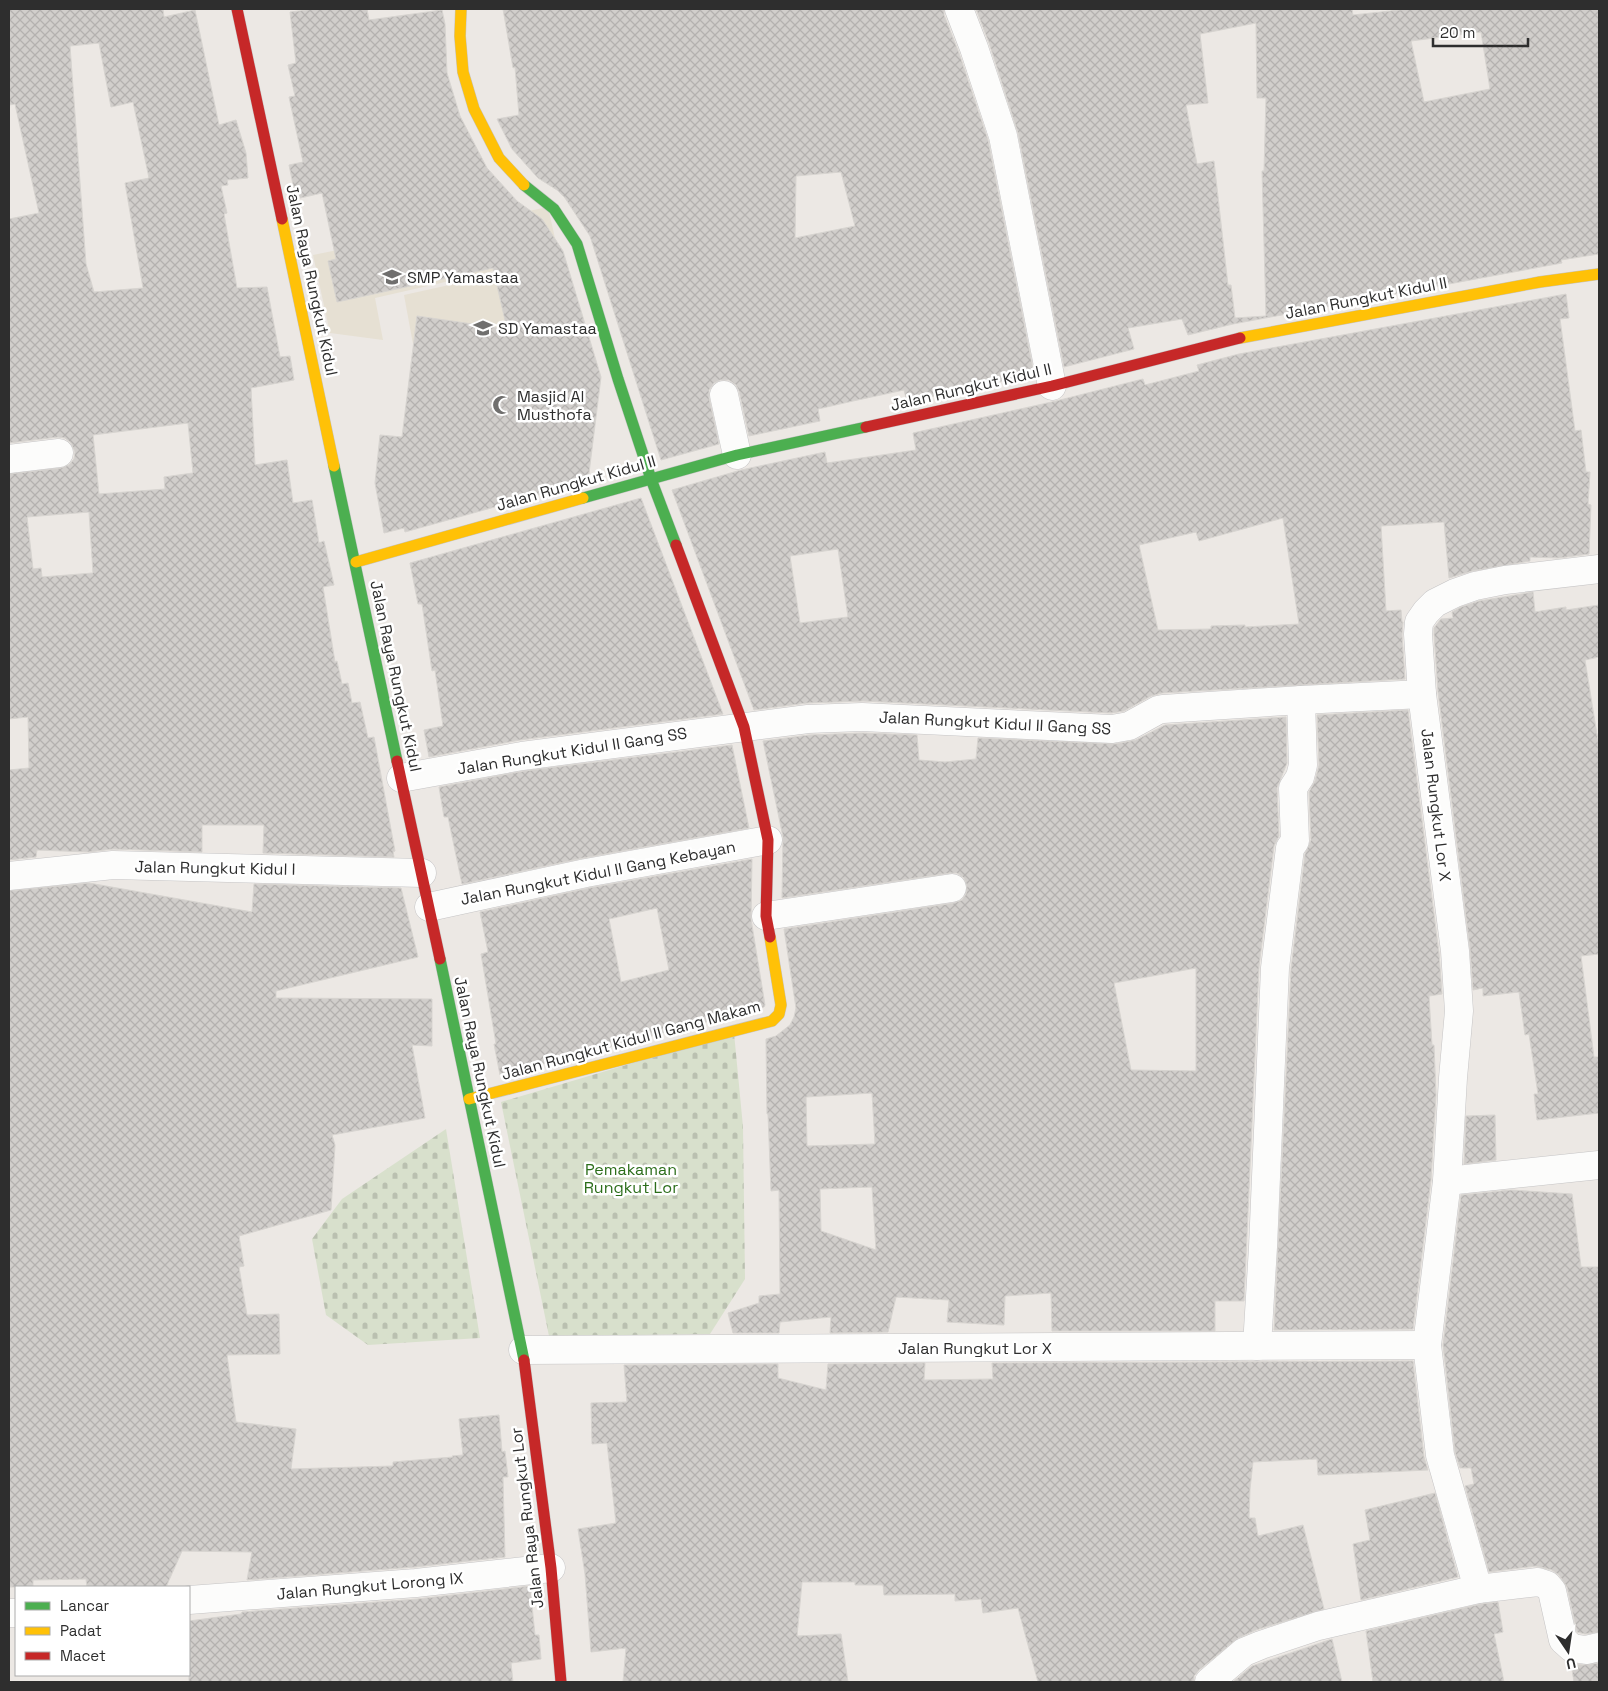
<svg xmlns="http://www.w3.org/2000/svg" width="1608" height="1691" viewBox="0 0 1608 1691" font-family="'Space Grotesk',sans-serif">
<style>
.education{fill:#e6e0d3}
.cemetery{fill:url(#cemetery-stones)}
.building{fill:url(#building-cross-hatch);stroke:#d7d4d0;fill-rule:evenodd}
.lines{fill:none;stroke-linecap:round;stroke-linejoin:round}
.street-casing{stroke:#c5c4c5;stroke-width:29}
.fast-casing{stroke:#c5c4c5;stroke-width:12}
.slow-casing{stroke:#c5c4c5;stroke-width:12}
.jam-casing{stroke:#c5c4c5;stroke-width:12}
.street{stroke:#fcfcfb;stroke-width:28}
.fast{stroke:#4caf50;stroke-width:11}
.slow{stroke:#ffc107;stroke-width:11}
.jam{stroke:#c62828;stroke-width:11}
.labels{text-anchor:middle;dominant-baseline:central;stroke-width:5;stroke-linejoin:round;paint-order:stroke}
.poi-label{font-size:16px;fill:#2e2e2e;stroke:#fff;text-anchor:start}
.street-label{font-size:16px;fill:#2e2e2e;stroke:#fff}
.park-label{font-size:16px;fill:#2c6e1b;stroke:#fff}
</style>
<defs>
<pattern id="cemetery-stones" width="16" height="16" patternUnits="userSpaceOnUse" patternTransform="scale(1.25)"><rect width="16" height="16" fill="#d8e0cc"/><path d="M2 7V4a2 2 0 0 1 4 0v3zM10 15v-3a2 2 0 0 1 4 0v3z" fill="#bac0b0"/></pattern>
<pattern id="building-cross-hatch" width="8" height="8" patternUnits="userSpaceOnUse" patternTransform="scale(1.25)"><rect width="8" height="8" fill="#d1cecb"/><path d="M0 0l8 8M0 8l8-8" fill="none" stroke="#b4b1af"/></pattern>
</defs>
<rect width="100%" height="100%" fill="#ece8e4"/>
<!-- education -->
<g class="education">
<polygon points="548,207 559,256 375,298 383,340 330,333 313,255"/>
<polygon points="549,263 564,365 413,344 404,295"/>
</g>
<!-- cemetery -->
<g class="cemetery">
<polygon points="734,1033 743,1127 745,1279 710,1334 549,1336 501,1102"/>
<polygon points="446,1129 480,1338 368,1345 326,1315 312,1239 342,1199"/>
</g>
<!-- building -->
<g class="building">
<path d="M 9,9 L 163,9 L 164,17 L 195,10 L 219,125 L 236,120 L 246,153 L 248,178 L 227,180 L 228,185 L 221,186 L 227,213 L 224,214 L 237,288 L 267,287 L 280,357 L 290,356 L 294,380 L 251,388 L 255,465 L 287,460 L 293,503 L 312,500 L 319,543 L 324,541 L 334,585 L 323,587 L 335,662 L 337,661 L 342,684 L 348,683 L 352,703 L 360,702 L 368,738 L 374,737 L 395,851 L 393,852 L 394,857 L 263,853 L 264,825 L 202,825 L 202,852 L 113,849 L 89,852 L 37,850 L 36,857 L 9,860 L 9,770 L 29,768 L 28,717 L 9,719 L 9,474 L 61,468 L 69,465 L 74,459 L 75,452 L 71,443 L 65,438 L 58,437 L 9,443 L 9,219 L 39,213 L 15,104 L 9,105 ZM 99,43 L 111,107 L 133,102 L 149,178 L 125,183 L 143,288 L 94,292 L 86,264 L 70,46 ZM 188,423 L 193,473 L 164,477 L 165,489 L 99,494 L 93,435 ZM 89,512 L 93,573 L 42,577 L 41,568 L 33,569 L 27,517 Z"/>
<polygon points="315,9 367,9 369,20 442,10 445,24 447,73 460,116 487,168 517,201 542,219 563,251 601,377 588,481 405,532 404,528 384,533 375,483 380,435 402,437 417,316 507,329 493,268 337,302 328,261 336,259 322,193 296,199 289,165 303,162 289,97 295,96 288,65 296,63 290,12"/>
<path d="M 503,9 L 944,9 L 944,15 L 959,53 L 988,140 L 1034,374 L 907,402 L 904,390 L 853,401 L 818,409 L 820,421 L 749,436 L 739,391 L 736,385 L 729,380 L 720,380 L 714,383 L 709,390 L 709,398 L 719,444 L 661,460 L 590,236 L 565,198 L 557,190 L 538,178 L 512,149 L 497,119 L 519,115 L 515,67 L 513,68 ZM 841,172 L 855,226 L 795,238 L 796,176 Z"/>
<path d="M 976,9 L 1352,9 L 1353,15 L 1408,9 L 1599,9 L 1599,254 L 1561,260 L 1562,263 L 1233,324 L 1188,335 L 1182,319 L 1128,328 L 1134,349 L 1064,367 L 1018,133 L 989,43 ZM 1256,23 L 1257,98 L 1266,98 L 1264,171 L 1262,171 L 1266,316 L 1235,318 L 1231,285 L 1228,285 L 1214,161 L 1197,164 L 1186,105 L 1208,103 L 1200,34 ZM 1481,32 L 1490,89 L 1424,102 L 1411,41 Z"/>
<path d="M 1566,294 L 1569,318 L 1560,319 L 1575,431 L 1581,430 L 1586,472 L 1590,472 L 1588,504 L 1591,505 L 1589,554 L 1559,558 L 1530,557 L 1530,561 L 1472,571 L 1449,578 L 1444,522 L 1381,526 L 1386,611 L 1401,610 L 1402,622 L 1403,622 L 1402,635 L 1405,679 L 1162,693 L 1151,696 L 1124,711 L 1111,713 L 863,701 L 807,703 L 754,710 L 672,490 L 741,470 L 825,452 L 827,463 L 916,450 L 913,433 L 1056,401 L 1143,379 L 1145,385 L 1199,371 L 1197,365 L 1239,354 ZM 1283,518 L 1299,624 L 1245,627 L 1245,625 L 1211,626 L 1211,629 L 1158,630 L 1139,545 L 1196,532 L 1199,541 ZM 838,549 L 848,617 L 800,623 L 790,556 Z"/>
<polygon points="641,498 723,714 520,740 429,757 424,730 443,726 435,670 432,671 422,604 418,604 410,563"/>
<polygon points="1533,592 1535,612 1566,607 1566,610 1599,605 1599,657 1585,660 1599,747 1599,954 1581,956 1594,1057 1599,1057 1599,1113 1537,1120 1534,1094 1538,1094 1529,1034 1525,1035 1519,992 1483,996 1483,988 1473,990 1470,949 1438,692 1434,634 1434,628 1441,619 1453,618 1452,612 1461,607 1479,601"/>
<polygon points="1408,710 1439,953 1442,994 1429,996 1432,1045 1434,1045 1436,1095 1431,1180 1413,1329 1274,1330 1291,969 1305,854 1311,840 1309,792 1315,781 1319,765 1317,715"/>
<path d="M 1286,717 L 1287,763 L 1277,788 L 1279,836 L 1274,846 L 1259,967 L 1244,1301 L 1215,1301 L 1215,1331 L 1052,1331 L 1051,1293 L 1005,1296 L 1004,1325 L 947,1322 L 949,1300 L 896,1297 L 888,1332 L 830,1333 L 831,1317 L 780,1322 L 779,1333 L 733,1333 L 728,1313 L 759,1303 L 759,1296 L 780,1294 L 779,1190 L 771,1191 L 768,1114 L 767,1114 L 766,1039 L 776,1036 L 790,1025 L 794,1017 L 796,1008 L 784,929 L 954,903 L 962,900 L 966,894 L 967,886 L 964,878 L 957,873 L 950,873 L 782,898 L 783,837 L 763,741 L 809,735 L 862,733 L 917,735 L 919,760 L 945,762 L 976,759 L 978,738 L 1115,744 L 1136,740 L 1165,725 ZM 1196,968 L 1196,1071 L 1131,1070 L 1114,983 ZM 872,1093 L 875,1144 L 807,1146 L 806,1097 ZM 872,1187 L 876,1250 L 821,1231 L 820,1189 Z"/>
<polygon points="732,745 749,828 583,858 462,884 448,817 444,817 439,787 524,771"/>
<path d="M 752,859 L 751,919 L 765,1005 L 764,1007 L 500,1075 L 494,1044 L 496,1044 L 481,954 L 488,952 L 480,912 L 589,888 ZM 657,908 L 669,970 L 621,982 L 609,919 Z"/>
<polygon points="89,883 252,912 254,884 401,888 418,957 276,991 276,998 432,999 432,1046 412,1045 425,1118 332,1135 335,1145 331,1210 239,1236 244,1266 239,1267 247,1315 279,1314 280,1354 227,1355 236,1422 296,1429 291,1469 393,1466 393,1462 453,1457 452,1456 463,1455 459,1419 499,1415 502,1452 505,1451 508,1477 503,1477 505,1557 415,1567 247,1580 252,1552 182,1551 166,1587 87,1587 86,1579 33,1580 33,1587 9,1587 9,891"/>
<polygon points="1495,1115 1496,1160 1464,1164 1466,1116"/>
<polygon points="1511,1190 1572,1194 1581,1267 1599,1267 1599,1632 1585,1634 1577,1632 1567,1587 1559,1575 1552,1570 1536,1566 1489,1572 1465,1486 1474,1484 1471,1468 1460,1468 1455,1452 1443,1345 1461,1195"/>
<polygon points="1413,1361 1424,1457 1428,1470 1318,1475 1317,1459 1253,1462 1250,1489 1249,1518 1255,1518 1258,1536 1303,1525 1324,1609 1256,1630 1238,1638 1199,1670 1194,1676 1194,1682 1038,1682 1018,1608 983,1613 981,1599 955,1601 955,1594 884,1595 883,1585 855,1585 855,1582 802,1582 797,1636 841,1634 848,1682 623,1682 626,1648 591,1652 585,1574 578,1529 616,1523 607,1443 592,1444 591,1403 627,1402 624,1365 778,1364 778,1378 826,1390 828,1364 925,1363 924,1380 993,1379 992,1363"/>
<polygon points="1435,1493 1458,1577 1361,1600 1353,1544 1370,1540 1365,1510"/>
<polygon points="530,1586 535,1635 539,1635 541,1659 511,1663 513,1682 189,1682 189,1621 241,1614 242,1612 417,1599"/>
<polygon points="1498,1602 1503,1632 1494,1634 1504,1682 1373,1682 1366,1631 1481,1604"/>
<polygon points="1332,1639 1342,1682 1233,1682 1252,1666"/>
<polygon points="1599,1663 1599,1682 1574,1682 1571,1664 1584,1665"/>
</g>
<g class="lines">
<!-- street casing -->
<g class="street-casing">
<g id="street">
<polyline points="959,9 974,48 1003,136 1052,386"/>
<polyline points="724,395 737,455"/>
<polyline points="9,459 59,453"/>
<polyline points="401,778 522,756 808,719 862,717 1112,729 1129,726 1158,710 1163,709 1301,700 1422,694"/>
<polyline points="9,876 113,865 422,873"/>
<polyline points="429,907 586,873 768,840"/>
<polyline points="766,916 952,888"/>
<polyline points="1447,1181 1599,1165"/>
<polyline points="1257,1346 1263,1247 1275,968 1290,848 1295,841 1293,788 1300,777 1303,765 1301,700"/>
<polyline points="523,1350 1427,1345"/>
<polyline points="1478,1589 1440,1455 1427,1345 1447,1181 1453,1078 1459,1011 1455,951 1422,694 1418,634 1419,622 1426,612 1435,603 1455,593 1475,586 1505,580 1599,569"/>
<polyline points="189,1600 416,1583 551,1568"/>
<polyline points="9,1613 16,1613"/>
<polyline points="1209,1682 1244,1652 1261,1645 1318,1626 1478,1589 1538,1582 1547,1585 1552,1591 1563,1640 1572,1648 1586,1650 1599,1647"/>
</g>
</g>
<!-- fast casing -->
<g class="fast-casing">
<g id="fast">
<polyline points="524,185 554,209 577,244 618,379 651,479 676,545"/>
<polyline points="334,466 397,761"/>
<polyline points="583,498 737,455 866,427"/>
<polyline points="440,959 524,1360"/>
</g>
</g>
<!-- slow casing -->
<g class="slow-casing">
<g id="slow">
<polyline points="461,9 460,36 463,72 474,109 499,158 524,185"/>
<polyline points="282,219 334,466"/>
<polyline points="1240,338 1540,282 1599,274"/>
<polyline points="356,562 583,498"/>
<polyline points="469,1099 772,1021 779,1014 781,1005 770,937"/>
</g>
</g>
<!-- jam casing -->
<g class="jam-casing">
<g id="jam">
<polyline points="237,9 282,219"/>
<polyline points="866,427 1052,386 1240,338"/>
<polyline points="676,545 744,727 768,840 766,916 770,937"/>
<polyline points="397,761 440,959"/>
<polyline points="524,1360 551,1568 561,1682"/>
</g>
</g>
<!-- street -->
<use href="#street" class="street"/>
<!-- fast -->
<use href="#fast" class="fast"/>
<!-- slow -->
<use href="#slow" class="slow"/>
<!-- jam -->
<use href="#jam" class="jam"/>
</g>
<!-- icons -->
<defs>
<g id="school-bare" transform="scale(1.5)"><path d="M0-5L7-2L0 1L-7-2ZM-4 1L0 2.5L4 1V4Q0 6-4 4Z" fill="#706f6e" stroke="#fff" stroke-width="2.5" paint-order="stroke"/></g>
<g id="mosque-bare" transform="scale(1.5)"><path d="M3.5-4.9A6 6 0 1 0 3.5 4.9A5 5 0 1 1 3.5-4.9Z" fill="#706f6e" stroke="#fff" stroke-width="2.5" paint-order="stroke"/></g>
</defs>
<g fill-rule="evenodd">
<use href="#school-bare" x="392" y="277"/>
<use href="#school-bare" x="483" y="328"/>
<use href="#mosque-bare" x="502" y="405"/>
</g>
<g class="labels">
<!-- poi labels -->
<g class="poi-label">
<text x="407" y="277">SMP Yamastaa</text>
<text x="498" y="328">SD Yamastaa</text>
<text x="517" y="396">Masjid Al<tspan x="517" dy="18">Musthofa</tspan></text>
</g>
<!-- street labels -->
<g class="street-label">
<text transform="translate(312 280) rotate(78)">Jalan Raya Rungkut Kidul</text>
<text transform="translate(1366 298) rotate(-11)">Jalan Rungkut Kidul II</text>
<text transform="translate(971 387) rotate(-13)">Jalan Rungkut Kidul II</text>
<text transform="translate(576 483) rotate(-16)">Jalan Rungkut Kidul II</text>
<text transform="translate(396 676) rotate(78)">Jalan Raya Rungkut Kidul</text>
<text transform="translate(995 723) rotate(3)">Jalan Rungkut Kidul II Gang SS</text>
<text transform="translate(572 751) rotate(-9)">Jalan Rungkut Kidul II Gang SS</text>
<text transform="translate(1436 805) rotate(83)">Jalan Rungkut Lor X</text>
<text transform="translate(215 868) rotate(1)">Jalan Rungkut Kidul I</text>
<text transform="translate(598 873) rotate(-11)">Jalan Rungkut Kidul II Gang Kebayan</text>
<text transform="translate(631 1040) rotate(-15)">Jalan Rungkut Kidul II Gang Makam</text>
<text transform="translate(480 1072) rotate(78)">Jalan Raya Rungkut Kidul</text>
<text x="975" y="1348">Jalan Rungkut Lor X</text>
<text transform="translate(527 1518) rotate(-97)">Jalan Raya Rungkut Lor</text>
<text transform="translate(370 1586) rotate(-5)">Jalan Rungkut Lorong IX</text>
</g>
<!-- park labels -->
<g class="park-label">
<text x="631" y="1169">Pemakaman<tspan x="631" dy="18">Rungkut Lor</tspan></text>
</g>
</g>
<!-- border -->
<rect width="1608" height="1691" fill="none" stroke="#2e2e2e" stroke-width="20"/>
<!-- legend -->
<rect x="15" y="1586" width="175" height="90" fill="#ffffff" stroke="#ababab"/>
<rect x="25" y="1602" width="25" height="8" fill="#4caf50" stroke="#ababab"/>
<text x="60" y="1611" font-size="15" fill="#2e2e2e">Lancar</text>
<rect x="25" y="1627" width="25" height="8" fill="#ffc107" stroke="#ababab"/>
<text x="60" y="1636" font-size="15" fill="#2e2e2e">Padat</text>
<rect x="25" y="1652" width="25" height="8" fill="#c62828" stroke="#ababab"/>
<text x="60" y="1661" font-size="15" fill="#2e2e2e">Macet</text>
<!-- north arrow -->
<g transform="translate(1568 1651) rotate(167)" stroke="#ffffff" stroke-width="4" paint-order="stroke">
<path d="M0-4L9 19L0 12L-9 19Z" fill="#2e2e2e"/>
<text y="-8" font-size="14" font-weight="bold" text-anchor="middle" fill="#2e2e2e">U</text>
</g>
<!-- scale -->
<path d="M1433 38v8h95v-8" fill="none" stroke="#2e2e2e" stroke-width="2.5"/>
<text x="1440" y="38" font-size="15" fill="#2e2e2e" stroke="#ffffff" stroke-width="4" paint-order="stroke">20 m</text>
</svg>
